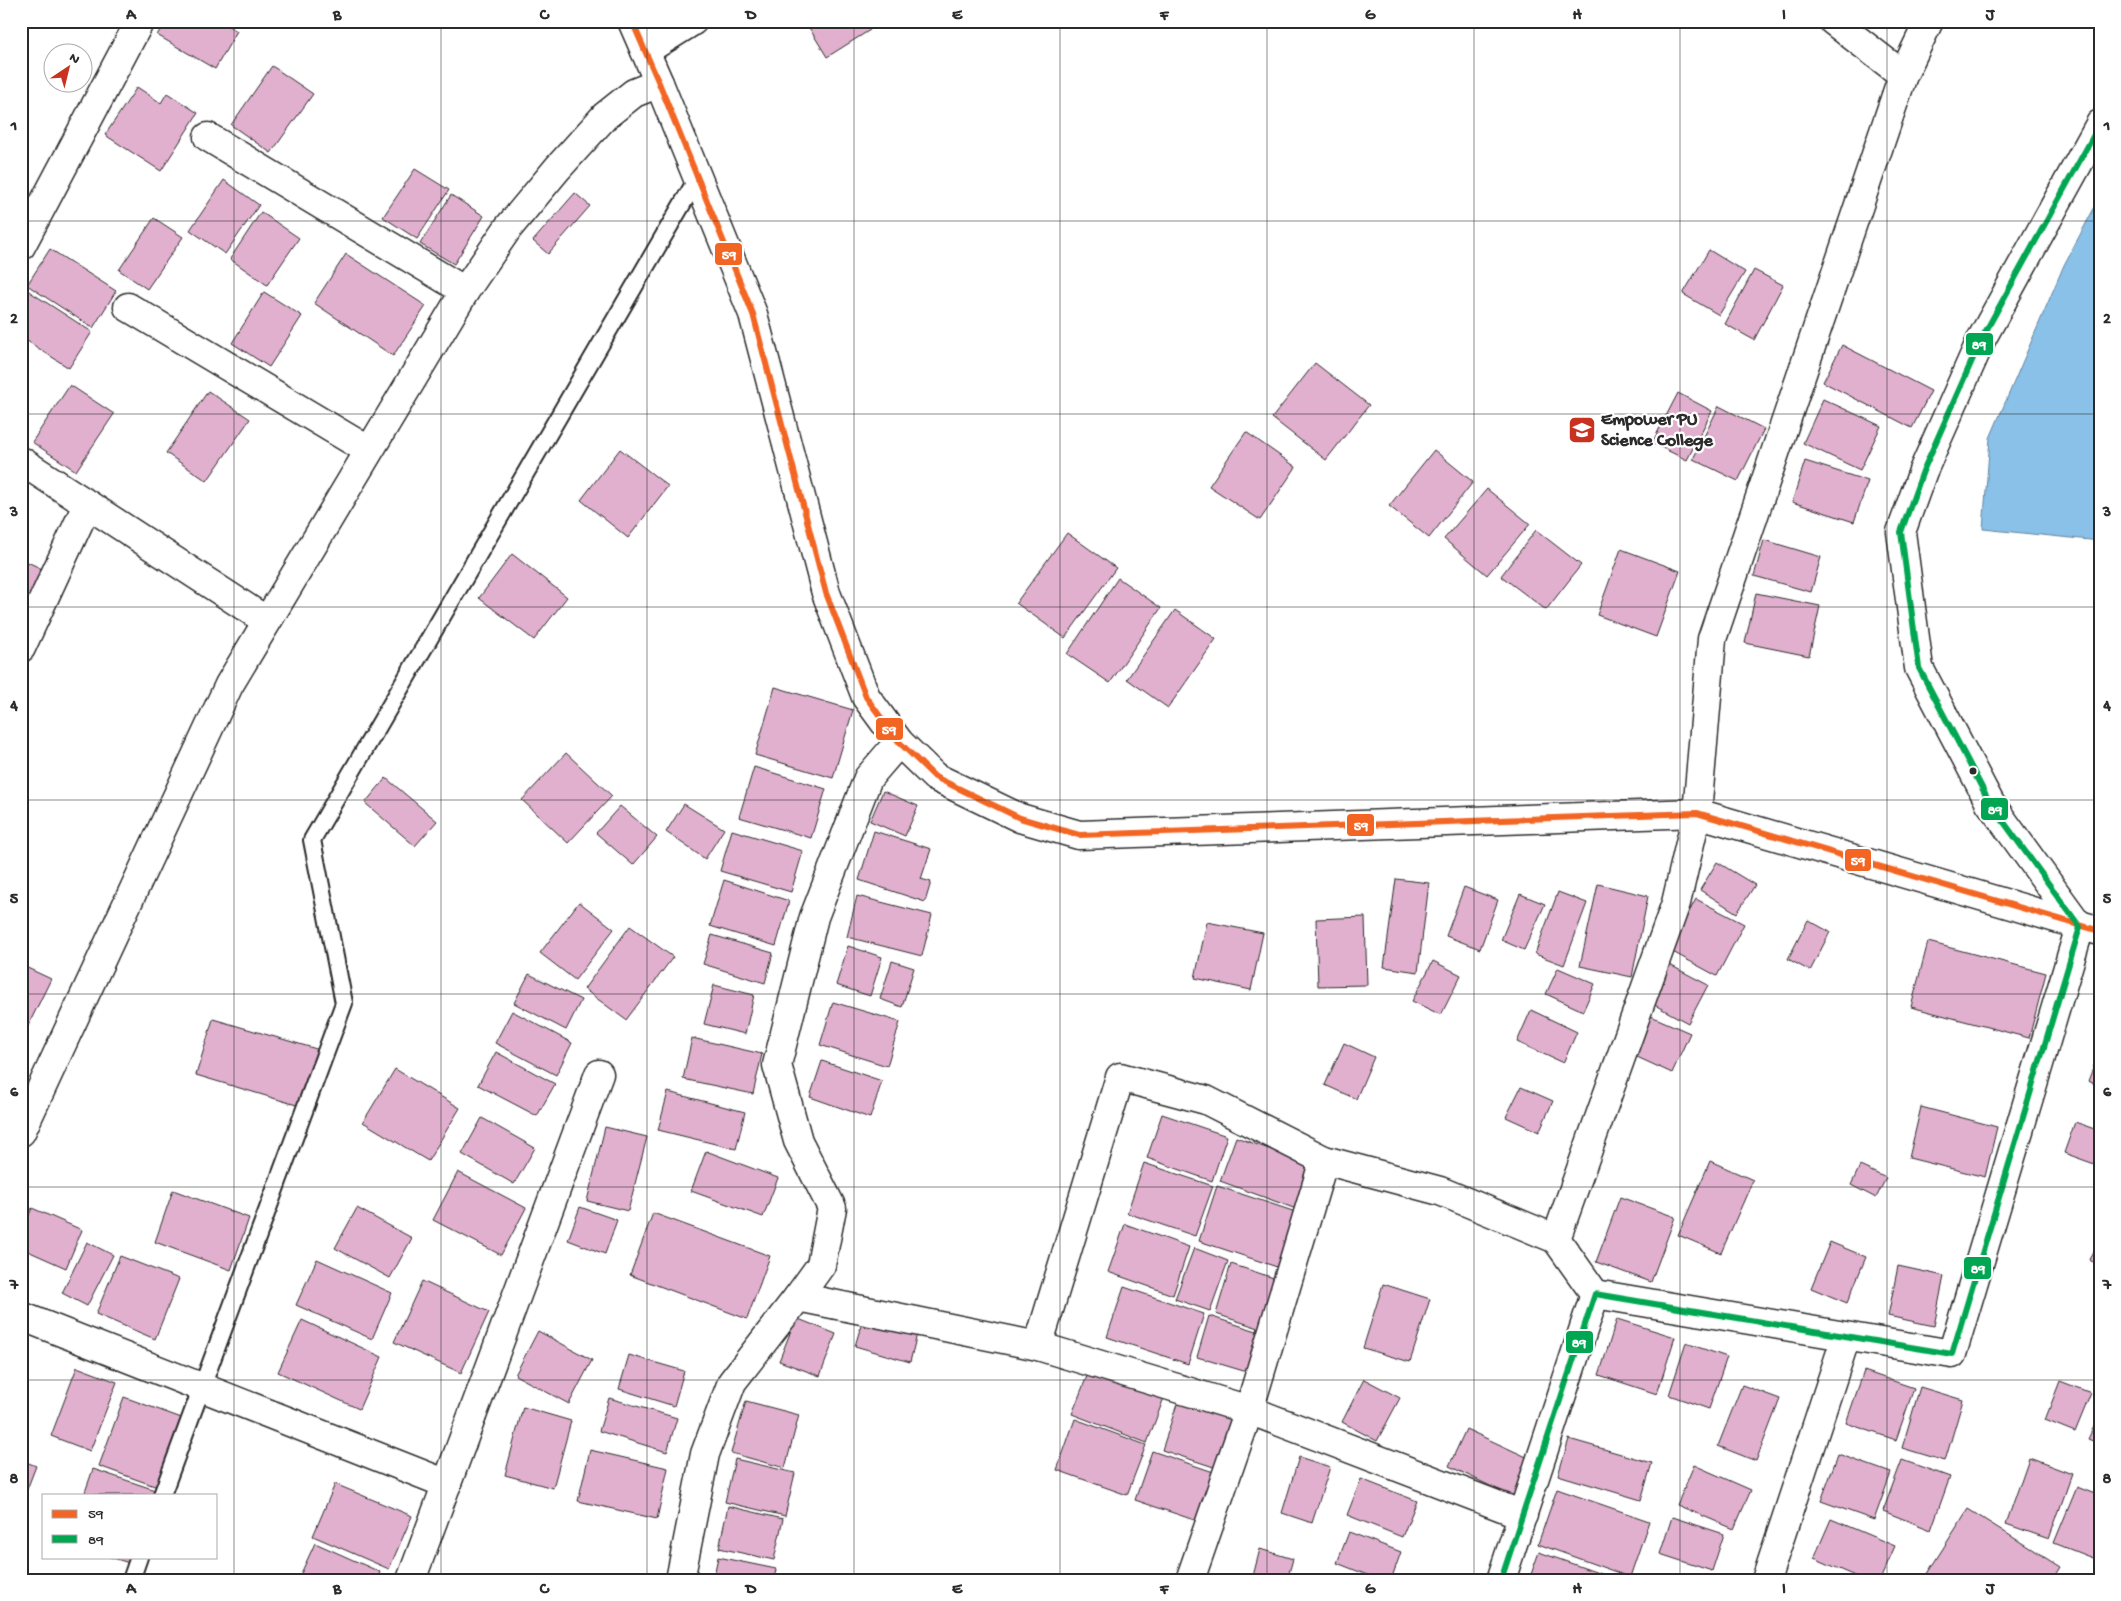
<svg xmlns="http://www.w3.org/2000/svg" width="2121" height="1601" viewBox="0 0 2121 1601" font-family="'Gochi Hand',sans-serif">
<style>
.water{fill:#8ac1e8;stroke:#64859c}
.building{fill:#e1b0ce;stroke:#2b2b2b}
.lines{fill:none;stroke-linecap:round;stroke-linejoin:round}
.service-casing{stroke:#2b2b2b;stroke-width:20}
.minor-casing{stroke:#2b2b2b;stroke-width:31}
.primary-casing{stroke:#2b2b2b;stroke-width:31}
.service{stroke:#fff;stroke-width:16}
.minor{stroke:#fff;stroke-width:28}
.primary{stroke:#fff;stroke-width:28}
.bus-1-casing{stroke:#fff;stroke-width:10}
.bus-2-casing{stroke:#fff;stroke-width:10}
.bus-1{stroke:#f26522;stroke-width:6}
.bus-2{stroke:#00a651;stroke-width:6}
.grid{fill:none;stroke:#2b2b2b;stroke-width:1;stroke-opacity:0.55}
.bus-dot{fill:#2b2b2b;stroke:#fff;stroke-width:2}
.labels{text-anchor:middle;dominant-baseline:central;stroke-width:4.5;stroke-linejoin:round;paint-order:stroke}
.poi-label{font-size:18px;font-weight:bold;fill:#2b2b2b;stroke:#fff;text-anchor:start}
.line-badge{stroke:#fff;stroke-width:2}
.badge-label{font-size:14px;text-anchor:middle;font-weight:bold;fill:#fff}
.neatline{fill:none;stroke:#2b2b2b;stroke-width:2}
.grid-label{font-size:16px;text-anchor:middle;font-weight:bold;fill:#2b2b2b}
</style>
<rect width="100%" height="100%" fill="#fff"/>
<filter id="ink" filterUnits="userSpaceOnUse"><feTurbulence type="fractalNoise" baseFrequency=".02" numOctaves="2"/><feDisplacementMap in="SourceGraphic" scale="10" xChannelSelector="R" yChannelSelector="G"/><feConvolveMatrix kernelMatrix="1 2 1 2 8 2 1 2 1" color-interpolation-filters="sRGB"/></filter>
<g filter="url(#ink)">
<!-- water -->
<polygon class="water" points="2100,197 2100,541 1983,529 1990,438 2064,265"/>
<!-- building -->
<g class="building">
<polygon points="166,21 220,21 237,31 215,69 157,35"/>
<polygon points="805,21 864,21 870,30 827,57"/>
<polygon points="272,66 313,94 271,153 231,125"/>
<polygon points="137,87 161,103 167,93 198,113 161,171 105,135"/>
<polygon points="415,169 449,190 417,239 383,217"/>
<polygon points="21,172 27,176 21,185"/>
<polygon points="224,180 259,205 225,254 190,230"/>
<polygon points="575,193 590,206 548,254 533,241"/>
<polygon points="451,195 484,216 454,264 420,244"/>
<polygon points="261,212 299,238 267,285 230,259"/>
<polygon points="154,218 183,237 147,289 119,270"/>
<polygon points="50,249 116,291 93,328 27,285"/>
<polygon points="1709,250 1745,272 1719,315 1683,294"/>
<polygon points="346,254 426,306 393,356 314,303"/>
<polygon points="1754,270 1783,285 1754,340 1725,324"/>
<polygon points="27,290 92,332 69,368 21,337 21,299"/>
<polygon points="264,292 302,316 269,367 232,343"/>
<polygon points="1842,345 1931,391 1912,428 1823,382"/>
<polygon points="1315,363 1369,405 1326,460 1272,418"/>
<polygon points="70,385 114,414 76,471 32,442"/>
<polygon points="208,391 250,419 207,481 166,453"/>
<polygon points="1678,393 1712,411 1687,460 1652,443"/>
<polygon points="1823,399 1881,426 1860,470 1803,443"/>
<polygon points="1719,406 1764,429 1738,481 1693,459"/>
<polygon points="1246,432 1296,467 1260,520 1209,486"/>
<polygon points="620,449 668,486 628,538 581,500"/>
<polygon points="1434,450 1473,482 1429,538 1389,506"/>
<polygon points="1805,461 1868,481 1854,522 1792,502"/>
<polygon points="1487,489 1530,524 1487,575 1444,539"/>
<polygon points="1536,530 1581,565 1546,610 1501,576"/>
<polygon points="1067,533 1116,568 1065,638 1016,603"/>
<polygon points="1764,540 1821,557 1811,592 1754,576"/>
<polygon points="1621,549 1680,571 1656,637 1597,615"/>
<polygon points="512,554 567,597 534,640 479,598"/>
<polygon points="21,559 51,573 29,617 21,613"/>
<polygon points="1118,578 1161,608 1110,683 1067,654"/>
<polygon points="1756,593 1820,606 1809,656 1745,643"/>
<polygon points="1175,610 1216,639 1168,708 1127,679"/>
<polygon points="775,687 853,710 833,778 755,755"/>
<polygon points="566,753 612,796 568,843 522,800"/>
<polygon points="754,767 826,789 811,838 739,817"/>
<polygon points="386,778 437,821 415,846 365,803"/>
<polygon points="883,791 918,806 905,836 870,821"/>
<polygon points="684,804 724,829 705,859 666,832"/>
<polygon points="620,806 657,837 633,865 596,833"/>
<polygon points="732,830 803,851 791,892 720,871"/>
<polygon points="874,831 931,849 921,879 931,882 925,902 859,880"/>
<polygon points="1717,862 1755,885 1737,913 1700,890"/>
<polygon points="1396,879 1429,883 1418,972 1384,967"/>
<polygon points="724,880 789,901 776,946 710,926"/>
<polygon points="1598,884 1648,896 1632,977 1580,966"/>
<polygon points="1464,887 1498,900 1480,949 1446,936"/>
<polygon points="1558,892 1587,903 1564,965 1535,954"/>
<polygon points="1520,894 1545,904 1524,950 1501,940"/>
<polygon points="857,896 932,915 922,956 847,937"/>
<polygon points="1696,899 1744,924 1717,976 1669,950"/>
<polygon points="579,902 614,929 575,980 540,953"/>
<polygon points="1365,917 1367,985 1318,986 1316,919"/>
<polygon points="1808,920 1830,932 1810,971 1788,959"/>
<polygon points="1207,922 1263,933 1251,990 1195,978"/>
<polygon points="630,926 673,957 626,1020 584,989"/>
<polygon points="712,935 773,953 765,983 703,964"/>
<polygon points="1928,942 2046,973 2029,1038 1911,1007"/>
<polygon points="848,946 882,957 870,996 836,985"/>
<polygon points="892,961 914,968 902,1007 880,999"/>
<polygon points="1433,961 1461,975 1441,1015 1412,1001"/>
<polygon points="1668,964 1708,985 1688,1023 1649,1002"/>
<polygon points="21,965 51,979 23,1036 21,1035"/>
<polygon points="1558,968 1595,984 1583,1011 1546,994"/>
<polygon points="529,974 581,1000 566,1030 514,1003"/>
<polygon points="714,985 754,995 745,1034 704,1024"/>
<polygon points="833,1002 900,1022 887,1066 820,1045"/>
<polygon points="1531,1010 1577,1032 1563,1063 1517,1042"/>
<polygon points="512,1011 572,1043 556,1075 495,1043"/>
<polygon points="1644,1013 1690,1033 1672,1073 1626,1052"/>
<polygon points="213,1019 320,1050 303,1107 196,1075"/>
<polygon points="692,1038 762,1054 753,1094 683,1079"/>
<polygon points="1344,1043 1374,1057 1356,1099 1325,1085"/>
<polygon points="2100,1050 2100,1086 2088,1081"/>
<polygon points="496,1052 555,1084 537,1116 478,1085"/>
<polygon points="822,1061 882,1081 870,1118 810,1097"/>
<polygon points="395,1069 460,1108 428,1161 363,1122"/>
<polygon points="1521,1087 1553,1101 1539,1132 1506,1117"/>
<polygon points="668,1092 745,1112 736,1149 658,1130"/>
<polygon points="1921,1107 1997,1127 1985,1177 1909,1158"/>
<polygon points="1162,1114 1227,1136 1212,1181 1147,1158"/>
<polygon points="482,1118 535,1148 514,1184 462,1154"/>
<polygon points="2075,1122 2100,1131 2100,1166 2064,1153"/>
<polygon points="605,1127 647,1137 628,1211 587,1201"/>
<polygon points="1236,1137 1335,1173 1318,1217 1220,1181"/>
<polygon points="706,1151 778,1178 763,1217 691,1191"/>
<polygon points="1710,1161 1753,1180 1721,1253 1678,1235"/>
<polygon points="1144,1163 1213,1186 1195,1236 1127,1213"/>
<polygon points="1860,1166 1886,1178 1876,1198 1851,1185"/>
<polygon points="458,1172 526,1208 501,1255 433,1220"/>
<polygon points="1217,1186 1320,1220 1301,1275 1199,1241"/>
<polygon points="173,1190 249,1218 231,1270 155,1242"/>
<polygon points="1620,1197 1675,1217 1651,1282 1596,1262"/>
<polygon points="580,1207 617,1220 605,1254 568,1240"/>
<polygon points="32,1208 82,1230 66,1268 21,1248 21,1234"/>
<polygon points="357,1208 412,1238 390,1278 335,1248"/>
<polygon points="653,1213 770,1256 747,1319 630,1275"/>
<polygon points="1125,1224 1189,1247 1173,1295 1108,1272"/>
<polygon points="2100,1235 2100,1265 2089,1260"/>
<polygon points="87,1242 113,1255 87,1306 62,1293"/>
<polygon points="1830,1242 1866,1257 1847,1303 1811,1288"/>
<polygon points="1194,1248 1228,1261 1210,1311 1175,1299"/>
<polygon points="120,1256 179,1279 155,1339 96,1314"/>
<polygon points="317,1259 392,1293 372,1339 296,1305"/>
<polygon points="1231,1264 1292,1284 1277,1334 1216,1314"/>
<polygon points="1898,1266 1944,1276 1934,1326 1888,1316"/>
<polygon points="422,1281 489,1312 461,1373 394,1342"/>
<polygon points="1383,1284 1430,1299 1410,1362 1363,1348"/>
<polygon points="1124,1287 1204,1314 1188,1364 1107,1337"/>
<polygon points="1209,1316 1279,1338 1267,1378 1197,1357"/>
<polygon points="796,1318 836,1334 820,1376 779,1361"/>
<polygon points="863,1319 917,1334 910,1362 855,1346"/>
<polygon points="1617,1319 1675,1337 1657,1394 1599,1375"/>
<polygon points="302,1320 382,1357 359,1409 278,1372"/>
<polygon points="538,1331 592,1360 569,1404 515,1375"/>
<polygon points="1686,1343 1727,1357 1709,1409 1669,1395"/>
<polygon points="629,1355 684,1371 674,1406 619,1389"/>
<polygon points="1091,1366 1165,1395 1147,1443 1072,1414"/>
<polygon points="77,1367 117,1382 90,1451 51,1436"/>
<polygon points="1864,1371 1914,1388 1896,1440 1846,1423"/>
<polygon points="1364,1379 1400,1398 1377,1441 1342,1422"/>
<polygon points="2060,1381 2091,1393 2075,1432 2045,1420"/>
<polygon points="1742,1385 1780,1399 1756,1461 1718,1446"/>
<polygon points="1920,1387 1963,1400 1945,1461 1902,1448"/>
<polygon points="124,1397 187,1420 163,1489 99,1466"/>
<polygon points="609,1398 677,1418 667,1452 599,1431"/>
<polygon points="746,1401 799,1415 785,1468 731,1453"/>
<polygon points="1178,1401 1254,1426 1238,1475 1162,1450"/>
<polygon points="523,1407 571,1421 553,1488 505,1475"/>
<polygon points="2100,1414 2100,1444 2088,1439"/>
<polygon points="1075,1419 1146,1445 1127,1495 1057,1470"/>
<polygon points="1466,1429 1535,1461 1517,1499 1449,1466"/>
<polygon points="1569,1439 1652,1463 1641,1500 1558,1475"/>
<polygon points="590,1450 668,1468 657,1519 578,1501"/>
<polygon points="1152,1451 1231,1478 1215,1527 1135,1500"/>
<polygon points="1838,1454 1891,1473 1874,1520 1821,1501"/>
<polygon points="1299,1457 1330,1467 1312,1523 1282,1513"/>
<polygon points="2029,1458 2072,1474 2049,1539 2006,1524"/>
<polygon points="735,1459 795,1473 785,1516 725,1502"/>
<polygon points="21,1460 36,1466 21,1505"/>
<polygon points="1902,1460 1950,1477 1931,1530 1883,1511"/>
<polygon points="1694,1465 1751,1490 1734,1529 1677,1505"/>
<polygon points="93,1469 170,1495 84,1495"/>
<polygon points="1361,1479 1417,1501 1402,1537 1347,1515"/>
<polygon points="335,1484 412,1516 389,1569 313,1536"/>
<polygon points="2077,1487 2100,1496 2100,1561 2054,1543"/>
<polygon points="1557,1489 1649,1521 1630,1577 1538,1544"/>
<polygon points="728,1506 783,1519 774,1560 719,1548"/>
<polygon points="1968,1509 2060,1567 2052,1580 1923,1580"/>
<polygon points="1672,1517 1724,1534 1712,1571 1660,1554"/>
<polygon points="1831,1519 1895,1546 1880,1580 1865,1580 1814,1558"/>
<polygon points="1349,1532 1401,1552 1391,1580 1380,1580 1337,1563"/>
<polygon points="315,1543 380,1572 377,1580 298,1580"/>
<polygon points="1260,1549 1293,1559 1287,1580 1252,1580"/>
<polygon points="1539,1552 1618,1580 1529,1580"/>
<polygon points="110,1557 145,1557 142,1567"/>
<polygon points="718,1557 776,1569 774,1580 713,1580"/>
</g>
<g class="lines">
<!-- service casing -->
<g class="service-casing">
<g id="service">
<polyline points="162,1495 344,1003 312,840 698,177"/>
<polyline points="131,1580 139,1557"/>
</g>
</g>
<!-- minor casing -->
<g class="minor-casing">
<g id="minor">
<polyline points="1833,21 1903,75"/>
<polyline points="645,51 693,21"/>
<polyline points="208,137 465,291"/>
<polyline points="21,246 140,21"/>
<polyline points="128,307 368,450"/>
<polyline points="21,461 267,621"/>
<polyline points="21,648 87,505"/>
<polyline points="21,1132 229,685 465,291 508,228 557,169 605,116 634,93 659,83"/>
<polyline points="1595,1294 1556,1239 1676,903 1697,813 1712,639 1903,75 1929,21"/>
<polyline points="798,1297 1038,1346 1249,1410 1523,1515"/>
<polyline points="21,1316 447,1484"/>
<polyline points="1038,1346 1120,1077 1206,1100 1324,1160 1440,1191 1556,1239"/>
<polyline points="411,1580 599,1074"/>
<polyline points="680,1580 705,1454 732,1382 798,1297 821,1265 832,1208 798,1141 777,1065 814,917 868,778 899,742"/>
<polyline points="1190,1580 1249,1410 1324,1160"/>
<polyline points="1501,1580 1595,1294 1952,1354 2080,927 1990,803 1919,668 1901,532 1923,471 1982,338 2100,124"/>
<polyline points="1766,1580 1846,1337"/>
</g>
</g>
<!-- primary casing -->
<g class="primary-casing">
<polyline id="primary" points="632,21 659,83 753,314 826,593 866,697 899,742 935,777 1020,818 1079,835 1697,813 2100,931"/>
</g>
<!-- service -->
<use href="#service" class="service"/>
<!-- minor -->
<use href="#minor" class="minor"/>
<!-- primary -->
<use href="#primary" class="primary"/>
<!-- bus-1 casing -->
<g class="bus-1-casing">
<polyline id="bus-1" points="632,21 659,83 753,314 826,593 866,697 899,742 935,777 1020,818 1079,835 1697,813 2100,931"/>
</g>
<!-- bus-2 casing -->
<g class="bus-2-casing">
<polyline id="bus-2" points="1501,1580 1595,1294 1952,1354 2080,927 1990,803 1919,668 1901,532 1923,471 1982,338 2100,124"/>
</g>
<!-- bus-1 -->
<use href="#bus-1" class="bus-1"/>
<!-- bus-2 -->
<use href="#bus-2" class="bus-2"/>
</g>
</g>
<!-- grid -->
<path class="grid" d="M 234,21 L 234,1580M 441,21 L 441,1580M 647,21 L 647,1580M 854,21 L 854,1580M 1060,21 L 1060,1580M 1267,21 L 1267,1580M 1474,21 L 1474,1580M 1680,21 L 1680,1580M 1887,21 L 1887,1580M 21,221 L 2100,221M 21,414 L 2100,414M 21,607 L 2100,607M 21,800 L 2100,800M 21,994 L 2100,994M 21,1187 L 2100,1187M 21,1380 L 2100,1380"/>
<!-- icons -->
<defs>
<g id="university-square" transform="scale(1.4375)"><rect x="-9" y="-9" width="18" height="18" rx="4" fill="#c8321e" stroke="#fff"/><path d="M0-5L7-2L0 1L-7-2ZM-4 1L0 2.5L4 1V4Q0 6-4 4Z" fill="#fff"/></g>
</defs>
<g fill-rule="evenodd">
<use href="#university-square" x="1582" y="430"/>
</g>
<!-- markers -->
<circle class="bus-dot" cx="1973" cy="771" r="4.5"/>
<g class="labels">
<!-- poi labels -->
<g class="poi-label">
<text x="1601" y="420">Empower PU<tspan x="1601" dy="21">Science College</tspan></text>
</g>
</g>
<g class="line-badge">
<rect x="714" y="242" width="29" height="24" rx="5" fill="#f26522"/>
<rect x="1965" y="332" width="29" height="24" rx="5" fill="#00a651"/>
<rect x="875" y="717" width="29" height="24" rx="5" fill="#f26522"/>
<rect x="1980" y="797" width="29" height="24" rx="5" fill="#00a651"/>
<rect x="1346" y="813" width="29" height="24" rx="5" fill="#f26522"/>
<rect x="1844" y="848" width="28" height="24" rx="5" fill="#f26522"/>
<rect x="1963" y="1256" width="29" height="24" rx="5" fill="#00a651"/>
<rect x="1565" y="1330" width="29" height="24" rx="5" fill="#00a651"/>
</g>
<g class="badge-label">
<text x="729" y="259">59</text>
<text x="1979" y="349">89</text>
<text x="889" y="734">59</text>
<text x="1995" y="814">89</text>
<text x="1361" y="830">59</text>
<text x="1858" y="865">59</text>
<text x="1978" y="1273">89</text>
<text x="1579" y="1347">89</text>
</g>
<!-- margin -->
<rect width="2121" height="1601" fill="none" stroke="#fff" stroke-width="55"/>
<!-- legend -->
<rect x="42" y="1494" width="175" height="65" fill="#ffffff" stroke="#aaaaaa"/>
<rect x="52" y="1510" width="25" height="8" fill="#f26522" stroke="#aaaaaa"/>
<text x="88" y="1518" font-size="15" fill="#2b2b2b">59</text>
<rect x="52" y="1535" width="25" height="8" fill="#00a651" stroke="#aaaaaa"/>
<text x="88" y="1544" font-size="15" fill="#2b2b2b">89</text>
<!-- north arrow -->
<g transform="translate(68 68) rotate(35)"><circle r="24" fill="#ffffff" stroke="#aaaaaa"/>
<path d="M0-4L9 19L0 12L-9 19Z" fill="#c8321e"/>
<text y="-8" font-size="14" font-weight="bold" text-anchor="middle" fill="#2b2b2b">N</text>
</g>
<rect x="28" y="28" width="2066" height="1546" class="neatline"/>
<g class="grid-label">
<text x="131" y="19">A</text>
<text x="337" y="19">B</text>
<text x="544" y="19">C</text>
<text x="751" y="19">D</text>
<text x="957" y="19">E</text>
<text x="1164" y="19">F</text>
<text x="1370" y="19">G</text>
<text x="1577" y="19">H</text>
<text x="1784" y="19">I</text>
<text x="1990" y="19">J</text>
<text x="14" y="130">1</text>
<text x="2107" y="130">1</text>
<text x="14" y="323">2</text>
<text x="2107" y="323">2</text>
<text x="14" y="516">3</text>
<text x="2107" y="516">3</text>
<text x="14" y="710">4</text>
<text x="2107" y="710">4</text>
<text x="14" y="903">5</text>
<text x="2107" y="903">5</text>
<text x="14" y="1096">6</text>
<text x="2107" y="1096">6</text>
<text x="14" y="1289">7</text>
<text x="2107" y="1289">7</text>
<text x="14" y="1483">8</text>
<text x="2107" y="1483">8</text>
<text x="131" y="1593">A</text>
<text x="337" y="1593">B</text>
<text x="544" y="1593">C</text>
<text x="751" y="1593">D</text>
<text x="957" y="1593">E</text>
<text x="1164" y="1593">F</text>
<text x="1370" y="1593">G</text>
<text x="1577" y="1593">H</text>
<text x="1784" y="1593">I</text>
<text x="1990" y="1593">J</text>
</g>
</svg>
